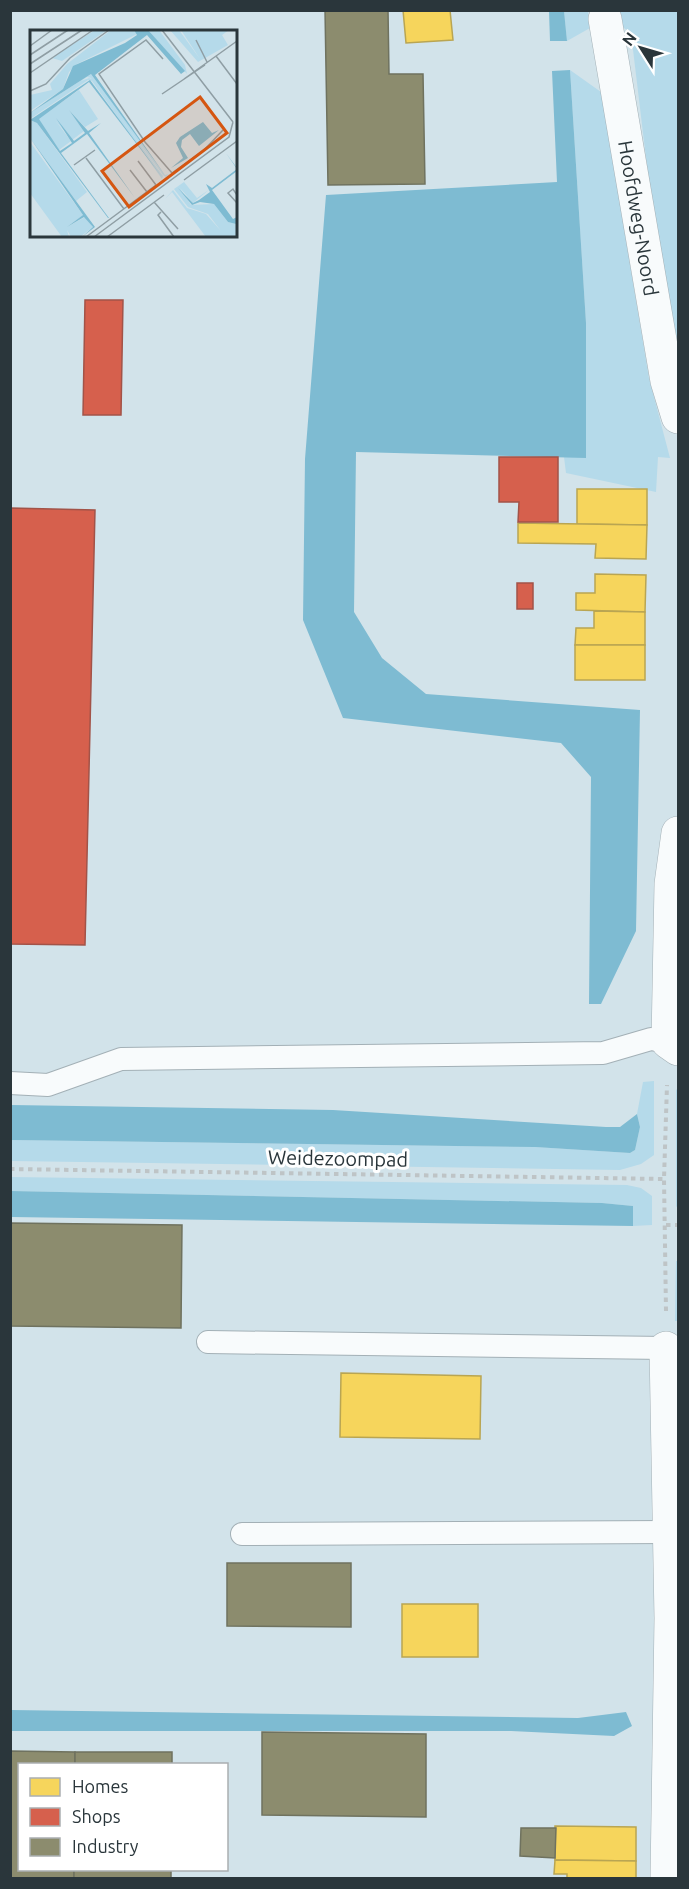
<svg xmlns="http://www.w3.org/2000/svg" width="689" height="1889" viewBox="0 0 689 1889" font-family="Ubuntu,sans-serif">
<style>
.green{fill:#b5daea}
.water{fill:#7ebbd2}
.homes{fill:#f6d55c;stroke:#b9a552;stroke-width:1.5}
.shops{fill:#d6604d;stroke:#a25348;stroke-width:1.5}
.industry{fill:#8c8c6e;stroke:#6f725f;stroke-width:1.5}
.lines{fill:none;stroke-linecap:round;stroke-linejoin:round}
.lane-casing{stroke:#a3b0b6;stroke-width:24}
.street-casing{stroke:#a3b0b6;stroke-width:34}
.path{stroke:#bec4c6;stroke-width:4;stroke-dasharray:4.5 4.5;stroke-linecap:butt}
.lane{stroke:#f8fbfc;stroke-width:22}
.street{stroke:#f8fbfc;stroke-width:33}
.labels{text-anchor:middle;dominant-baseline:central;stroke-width:6;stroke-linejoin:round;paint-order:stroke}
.street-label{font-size:20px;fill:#2a363b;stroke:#fff}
.inset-road{fill:none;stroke:#8f9ea4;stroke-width:1.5}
.view{fill:#d55611;fill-opacity:0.15;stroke:#d55611;stroke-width:3}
.inset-edge{fill:none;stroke:#2a363b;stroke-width:3}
</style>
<rect width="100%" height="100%" fill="#d2e3ea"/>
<!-- green -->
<g class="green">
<polygon points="564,11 588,11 590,28 567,41"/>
<polygon points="617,11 678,11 678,347 677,347 653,216 631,33 621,26"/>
<polygon points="570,70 601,92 649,378 670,458 658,457 656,492 566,473 564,457 586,457 586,323"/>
<polygon points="654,1081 654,1155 641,1164 620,1170 11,1161 11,1140 535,1147 630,1153 635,1150 640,1127 637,1114 643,1082"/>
<polygon points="676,1089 678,1091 678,1209 676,1206"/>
<polygon points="11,1177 627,1185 641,1188 652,1196 652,1225 633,1226 633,1206 602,1203 11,1191"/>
<polygon points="676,1261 678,1261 678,1321 675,1321"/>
</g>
<!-- water -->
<g class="water">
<polygon points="549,11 564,11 567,41 550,41"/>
<polygon points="570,70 586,323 586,458 356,452 354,612 382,658 426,694 640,710 636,931 601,1004 589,1004 591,777 561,743 343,718 303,620 305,459 326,195 557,182 552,71"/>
<polygon points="11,1105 333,1110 606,1127 620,1127 637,1114 640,1127 635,1150 630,1153 535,1147 11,1140"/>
<polygon points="11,1191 602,1203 633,1206 633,1226 11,1217"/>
<polygon points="11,1710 578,1718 626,1712 632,1726 614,1736 511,1731 11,1731"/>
</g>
<!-- homes -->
<g class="homes">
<polygon points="403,10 450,10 453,40 406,43"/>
<polygon points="577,489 647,489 647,525 577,524"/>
<polygon points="518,523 647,525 646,559 595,558 596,544 518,543"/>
<polygon points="595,574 646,575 645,612 576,610 576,593 595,593"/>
<polygon points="594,611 645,612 645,645 575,645 576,628 594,628"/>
<rect x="575" y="645" width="70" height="35"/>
<polygon points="341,1373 481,1376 480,1439 340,1437"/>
<rect x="402" y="1604" width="76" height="53"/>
<polygon points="555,1826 636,1827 636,1861 555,1860"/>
<polygon points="555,1860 636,1861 636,1878 567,1878 567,1874 554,1874"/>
</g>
<!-- shops -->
<g class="shops">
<polygon points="85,300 123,300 121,415 83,415"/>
<polygon points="499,457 558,457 558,522 518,522 519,502 499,502"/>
<polygon points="10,508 95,510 85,945 10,944"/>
<rect x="517" y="583" width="16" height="26"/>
</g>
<!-- industry -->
<g class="industry">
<polygon points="325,10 388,10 389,74 423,74 425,184 328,185"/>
<polygon points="10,1223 182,1225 181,1328 10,1326"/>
<polygon points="227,1563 351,1563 351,1627 227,1626"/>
<polygon points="262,1732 426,1734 426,1817 262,1815"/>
<polygon points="10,1751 75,1752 75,1764 20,1764 20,1870 74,1870 74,1878 10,1878"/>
<rect x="75" y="1752" width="97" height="12"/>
<polygon points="521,1828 556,1828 555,1858 520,1856"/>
<rect x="74" y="1870" width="97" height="8"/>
</g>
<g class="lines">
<!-- lane casing -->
<g class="lane-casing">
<g id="lane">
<polyline points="10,1083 48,1085 121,1059 603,1053 651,1039 668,1042"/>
<polyline points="208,1342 666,1348"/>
<polyline points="242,1534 669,1532"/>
</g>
</g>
<!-- street casing -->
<g class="street-casing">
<g id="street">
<path id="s1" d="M 605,19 L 667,381 L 678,417"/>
<polyline points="678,833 671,884 668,1042 678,1049"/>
<polyline points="666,1348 671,1618 667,1878"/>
</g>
</g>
<!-- path -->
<g class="path">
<polyline points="10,1169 664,1179"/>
<polyline points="666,1225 678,1225"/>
<polyline points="666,1311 664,1179 667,1085"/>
</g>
<!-- lane -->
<use href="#lane" class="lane"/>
<!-- street -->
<use href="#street" class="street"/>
</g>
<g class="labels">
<!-- street labels -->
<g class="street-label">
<text stroke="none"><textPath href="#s1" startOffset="202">Hoofdweg-Noord</textPath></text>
<text transform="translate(338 1158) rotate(1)">Weidezoompad</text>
</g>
</g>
<!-- overview -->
<g transform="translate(30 30)">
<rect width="207" height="207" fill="#d2e3ea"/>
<path d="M 65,0 L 77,0 L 32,31 L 22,28 ZM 81,0 L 104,0 L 107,4 L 47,34 L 39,42 L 33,59 L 0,81 L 0,65 L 22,60 L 20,54 L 37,34 ZM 118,0 L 129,0 L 155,35 L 157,44 ZM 140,0 L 149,0 L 170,29 L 151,0 L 199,0 L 192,5 L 198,15 L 168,32 ZM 61,44 L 135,145 L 139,144 L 136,147 L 133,145 L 61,48 L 57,47 L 51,51 L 59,48 L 62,49 L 133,146 L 132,149 L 62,51 L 58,50 L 0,89 L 0,83 ZM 49,60 L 68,89 L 55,97 L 39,80 L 54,101 L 42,110 L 25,90 L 41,111 L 29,120 L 8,89 ZM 0,90 L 7,93 L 57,162 L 46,171 L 0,108 ZM 0,112 L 53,185 L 37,197 L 55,187 L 63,197 L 50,207 L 41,207 L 37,200 L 39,207 L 32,207 L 0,163 ZM 154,152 L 167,168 L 180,159 L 163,173 L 150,158 L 161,175 L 184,174 L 198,192 L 206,194 L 207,207 L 176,207 L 142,162 L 135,169 L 143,160 L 157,178 L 176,184 L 191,201 L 178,184 L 158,177 L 144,159 Z" fill="#b5daea"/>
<path d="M 104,0 L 118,0 L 155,41 L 151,44 L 117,5 L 65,45 L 135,145 L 61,44 L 0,83 L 33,59 L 43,36 L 95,13 L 107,5 ZM 60,50 L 132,147 L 59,52 L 9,89 L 30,121 L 42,113 L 26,88 L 44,111 L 55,103 L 39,80 L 58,101 L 71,93 L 59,103 L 105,168 L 57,104 L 31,123 L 59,161 L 79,188 L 78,188 L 7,93 L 0,90 ZM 173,92 L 182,103 L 189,100 L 169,116 L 160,104 L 152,110 L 151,117 L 158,128 L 141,138 L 153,128 L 146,113 L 150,107 ZM 0,108 L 65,197 L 52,207 L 63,197 L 54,187 L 37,197 L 53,185 ZM 196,123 L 207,138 L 207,141 L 182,160 L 203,189 L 207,187 L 207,204 L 206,194 L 198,192 L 184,174 L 170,172 L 162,175 L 148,158 L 163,173 L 169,170 L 180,162 L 176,154 L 182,158 L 207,139 Z" fill="#7ebbd2"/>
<path class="inset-road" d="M 132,0 L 203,92M 166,10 L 177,32M 0,16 L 22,0M 0,25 L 38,0M 186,26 L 207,54M 133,29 L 116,10 L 69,44 L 115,112 L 142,143M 0,34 L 52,0M 0,43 L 63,0M 154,49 L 207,11M 0,61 L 16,54 L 40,28 L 79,0M 132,64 L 175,35M 56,128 L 94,179M 108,131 L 126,155M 44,135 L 65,120M 100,140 L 117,162M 142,143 L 174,120 L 193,100M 154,150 L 207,111M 207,165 L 203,159 L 198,163 L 207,173M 124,172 L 148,199M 131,182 L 128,185 L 144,207M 56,207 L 126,155M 64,207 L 199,107 L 203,92M 77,207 L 134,165"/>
<path class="view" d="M 170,67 L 197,103 L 99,177 L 72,141 Z"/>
<rect width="207" height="207" class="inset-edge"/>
</g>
<!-- border -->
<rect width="689" height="1889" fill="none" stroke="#2a363b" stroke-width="24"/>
<!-- legend -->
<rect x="18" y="1763" width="210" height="108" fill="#ffffff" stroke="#aaafb1" stroke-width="1.5"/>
<rect x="30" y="1778" width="30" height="18" fill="#f6d55c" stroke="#aaafb1" stroke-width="1.5"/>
<text x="72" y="1793" font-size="18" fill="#2a363b">Homes</text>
<rect x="30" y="1808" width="30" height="18" fill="#d6604d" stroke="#aaafb1" stroke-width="1.5"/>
<text x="72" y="1823" font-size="18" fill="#2a363b">Shops</text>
<rect x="30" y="1838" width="30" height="18" fill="#8c8c6e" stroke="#aaafb1" stroke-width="1.5"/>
<text x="72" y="1853" font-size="18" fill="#2a363b">Industry</text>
<!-- north arrow -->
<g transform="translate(641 48) rotate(307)" stroke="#ffffff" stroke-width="4.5" paint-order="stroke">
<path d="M0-4.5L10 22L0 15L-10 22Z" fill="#2a363b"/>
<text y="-9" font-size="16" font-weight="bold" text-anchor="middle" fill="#2a363b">N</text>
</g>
</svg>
